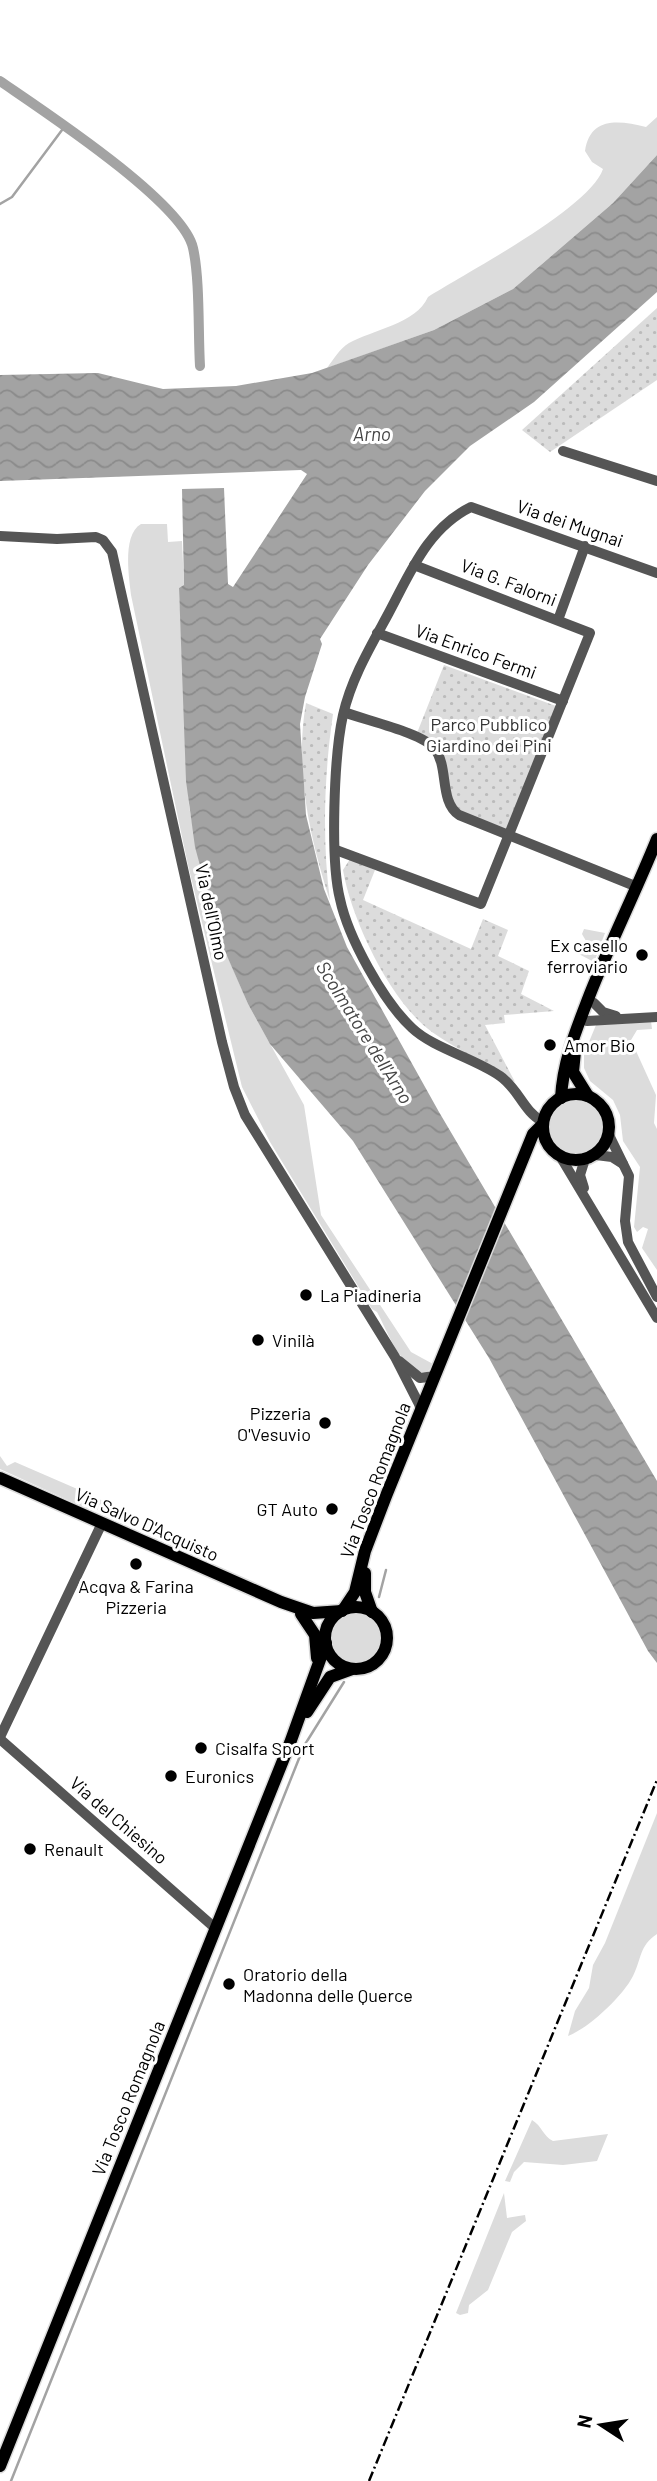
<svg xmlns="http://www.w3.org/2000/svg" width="657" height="2481" viewBox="0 0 657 2481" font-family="Barlow,sans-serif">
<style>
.green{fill:#dcdcdc}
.park{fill:url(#park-dots)}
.water{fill:url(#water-waves)}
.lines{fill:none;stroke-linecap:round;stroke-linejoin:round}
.stream{stroke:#a3a3a3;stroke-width:2.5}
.canal{stroke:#a3a3a3;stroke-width:10}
.major-casing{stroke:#dbdbdb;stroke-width:15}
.minor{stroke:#555;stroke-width:10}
.major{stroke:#000;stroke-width:12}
.rail{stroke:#000;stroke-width:2.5;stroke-dasharray:10 3.5 2 3.5;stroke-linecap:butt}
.poi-dot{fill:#000;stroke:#fff;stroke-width:2.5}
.labels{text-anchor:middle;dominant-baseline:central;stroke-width:6;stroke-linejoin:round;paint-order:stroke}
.street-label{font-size:18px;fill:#000;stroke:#fff}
.park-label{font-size:18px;fill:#333;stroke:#fff}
.poi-label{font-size:18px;fill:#000;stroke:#fff;text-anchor:start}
.water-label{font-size:19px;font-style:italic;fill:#444;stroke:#fff}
</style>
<defs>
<pattern id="park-dots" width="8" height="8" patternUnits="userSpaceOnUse" patternTransform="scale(1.75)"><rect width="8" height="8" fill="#dcdcdc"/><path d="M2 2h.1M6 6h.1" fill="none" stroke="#bbb" stroke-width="1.8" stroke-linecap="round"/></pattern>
<pattern id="water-waves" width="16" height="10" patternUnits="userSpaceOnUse" patternTransform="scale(1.75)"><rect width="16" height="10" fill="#a3a3a3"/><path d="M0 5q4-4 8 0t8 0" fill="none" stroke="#8b8b8b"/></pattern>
</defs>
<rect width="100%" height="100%" fill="#fff"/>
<!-- green -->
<g class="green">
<path d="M 657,117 L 657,155 L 613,203 L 513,289 L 434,330 L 327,368 C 333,360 340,348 349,343 C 372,330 416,324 428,297 C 467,272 589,209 603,169 L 592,162 L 585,151 C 590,117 618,120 646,127 Z"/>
<path d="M 141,524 L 167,524 L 168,542 L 182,541 L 184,586 L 179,588 L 189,806 L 202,877 L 220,939 L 248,1004 L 304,1105 L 321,1215 L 411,1352 L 433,1364 L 427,1373 C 401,1372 388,1332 377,1312 L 372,1309 L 270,1142 L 242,1087 L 188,865 L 131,595 C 129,577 122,535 141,524 Z"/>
<polygon points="584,929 605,933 600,946 586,941 582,934"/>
<polygon points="584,944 599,950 594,962 575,952 577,947"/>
<polygon points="651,1021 652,1029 637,1030 631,1040 656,1095 654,1123 657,1129 657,1270 642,1248 648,1229 643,1227 637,1232 634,1227 640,1167 623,1141 620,1115 613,1100 590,1081 584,1068 584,1054 596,1025"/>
<circle cx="576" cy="1128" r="27"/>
<polygon points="0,1456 7,1466 15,1462 98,1498 102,1501 100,1509 92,1511 0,1469"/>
<circle cx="356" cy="1638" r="26"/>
<path d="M 657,1813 L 657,1934 C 639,1946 642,1958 633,1976 C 623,1996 589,2028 568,2036 L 575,2011 L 589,1988 L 593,1965 L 605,1943 Z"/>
<path d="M 532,2120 C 542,2126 543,2136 553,2141 L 608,2134 L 597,2161 L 563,2165 L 524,2162 L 514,2172 L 510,2182 L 505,2181 Z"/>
<polygon points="504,2193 507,2218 525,2215 526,2221 512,2232 488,2290 469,2305 468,2313 460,2315 456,2313"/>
</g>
<!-- park -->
<g class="park">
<polygon points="657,308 657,380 550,452 522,430"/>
<polygon points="444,665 556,706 506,830 458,810 453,805 439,745 417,733"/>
<path d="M 306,703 L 333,714 C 324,776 322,840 330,901 C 310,838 294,770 306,703 Z"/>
<path d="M 350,859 L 375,870 L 363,900 L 471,949 L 483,919 L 508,930 L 498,956 L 529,971 L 521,994 L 554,1011 L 504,1015 L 505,1023 L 485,1025 L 515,1082 C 488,1065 458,1050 432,1032 C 391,1003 351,919 343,870 Z"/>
</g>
<!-- water -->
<polygon class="water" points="657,155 657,292 534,402 470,446 425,491 368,565 320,639 322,644 305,697 300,724 306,815 324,889 347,947 439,1112 657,1481 657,1663 648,1651 489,1358 353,1141 270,1044 248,1004 220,940 195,847 186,781 179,588 184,585 182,489 224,488 228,584 233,587 307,474 301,470 0,481 0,375 98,373 163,389 236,386 312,373 434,330 513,289 613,203"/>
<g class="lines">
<!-- stream -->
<g class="stream">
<polyline points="0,204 12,197 65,126"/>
<polyline points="379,1597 386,1570"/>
<polyline points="11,2481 304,1746 344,1682"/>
</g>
<!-- canal -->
<path class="canal" d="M 0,81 C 42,110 183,202 193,248 C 200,279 198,332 200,366"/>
<!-- major casing -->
<g class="major-casing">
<g id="major">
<polyline points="575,1052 573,1072 588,1096"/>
<circle cx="576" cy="1127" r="33"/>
<path d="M 561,1098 C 563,1060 577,1028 590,994 C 611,941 636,891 657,839"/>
<polyline points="0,1478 281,1602 313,1613 342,1611"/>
<polyline points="365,1573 365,1592 372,1612"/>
<circle cx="356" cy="1638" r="31"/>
<polyline points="343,1610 355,1592 365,1551 386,1496 533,1134 542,1125"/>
<polyline points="301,1614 315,1635 317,1658"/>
<polyline points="307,1712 330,1677 352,1669"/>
<polyline points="0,2466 290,1743 326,1643"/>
</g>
</g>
<!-- minor -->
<g class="minor">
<polyline points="563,451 657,481"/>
<polyline points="0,536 57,539 96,537 103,540 112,552 222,1042 234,1087 245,1115 395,1357 421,1408"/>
<polyline points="558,620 585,546"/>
<polyline points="377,633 563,701"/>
<path d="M 344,712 C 364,720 424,733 435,749 C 449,768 439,801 459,815 L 635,886"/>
<polyline points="336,850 481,904 590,633 414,565"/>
<polyline points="594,1003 603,1012 616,1016"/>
<polyline points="587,1021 657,1017"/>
<path d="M 542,1121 C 524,1112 518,1088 500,1076 C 474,1058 433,1048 412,1028 C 383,1001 348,937 340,899 C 330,859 334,756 343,715 C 351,680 369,649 386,618 C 409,576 426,529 471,507 L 657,573"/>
<polyline points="608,1133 629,1176 625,1221 628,1242 657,1297"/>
<polyline points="596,1155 612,1157 623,1164"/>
<polyline points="560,1156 657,1318"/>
<polyline points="584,1188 580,1175 585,1159"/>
<polyline points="399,1361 420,1378 435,1376"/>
<polyline points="0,1737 102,1523"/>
<polyline points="0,1739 215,1928"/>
</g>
<!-- major -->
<use href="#major" class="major"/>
<!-- rail -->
<polyline class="rail" points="369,2481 657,1780"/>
</g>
<!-- markers -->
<g class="poi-dot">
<circle cx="642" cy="955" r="7"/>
<circle cx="550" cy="1045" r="7"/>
<circle cx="306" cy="1295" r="7"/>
<circle cx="258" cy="1340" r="7"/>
<circle cx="325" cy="1423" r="7"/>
<circle cx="332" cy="1509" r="7"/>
<circle cx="136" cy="1564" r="7"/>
<circle cx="201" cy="1748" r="7"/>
<circle cx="171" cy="1776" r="7"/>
<circle cx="30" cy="1849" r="7"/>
<circle cx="229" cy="1984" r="7"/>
</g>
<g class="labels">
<!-- street labels -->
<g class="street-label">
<text transform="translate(570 523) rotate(19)">Via dei Mugnai</text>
<text transform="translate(509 582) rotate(21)">Via G. Falorni</text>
<text transform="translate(476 651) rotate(20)">Via Enrico Fermi</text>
<text transform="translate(212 912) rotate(78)">Via dell'Olmo</text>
<text transform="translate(375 1480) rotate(-69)">Via Tosco Romagnola</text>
<text transform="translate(147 1524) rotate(24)">Via Salvo D'Acquisto</text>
<text transform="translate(119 1820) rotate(41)">Via del Chiesino</text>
<text transform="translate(128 2098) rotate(-68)">Via Tosco Romagnola</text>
</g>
<!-- park labels -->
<g class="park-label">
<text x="489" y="724">Parco Pubblico<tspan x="489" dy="21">Giardino dei Pini</tspan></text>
</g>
<!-- poi labels -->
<g class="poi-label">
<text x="628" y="945" text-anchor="end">Ex casello<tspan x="628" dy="21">ferroviario</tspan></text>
<text x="564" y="1045">Amor Bio</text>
<text x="320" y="1295">La Piadineria</text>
<text x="272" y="1340">Vinilà</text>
<text x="311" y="1413" text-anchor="end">Pizzeria<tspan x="311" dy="21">O'Vesuvio</tspan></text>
<text x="318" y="1509" text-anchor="end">GT Auto</text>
<text x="136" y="1586" text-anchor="middle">Acqva &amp; Farina<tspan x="136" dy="21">Pizzeria</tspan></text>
<text x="215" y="1748">Cisalfa Sport</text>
<text x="185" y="1776">Euronics</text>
<text x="44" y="1849">Renault</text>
<text x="243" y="1974">Oratorio della<tspan x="243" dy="21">Madonna delle Querce</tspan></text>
</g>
<!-- water labels -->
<g class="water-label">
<text x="372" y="433">Arno</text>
<text transform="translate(365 1032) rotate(58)">Scolmatore dell'Arno</text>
</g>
</g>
<!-- north arrow -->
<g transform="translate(601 2425) rotate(282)" stroke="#ffffff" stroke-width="5" paint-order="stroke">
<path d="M0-5L12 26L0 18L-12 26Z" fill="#000000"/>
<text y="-10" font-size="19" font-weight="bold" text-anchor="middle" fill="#000000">N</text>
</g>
</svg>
